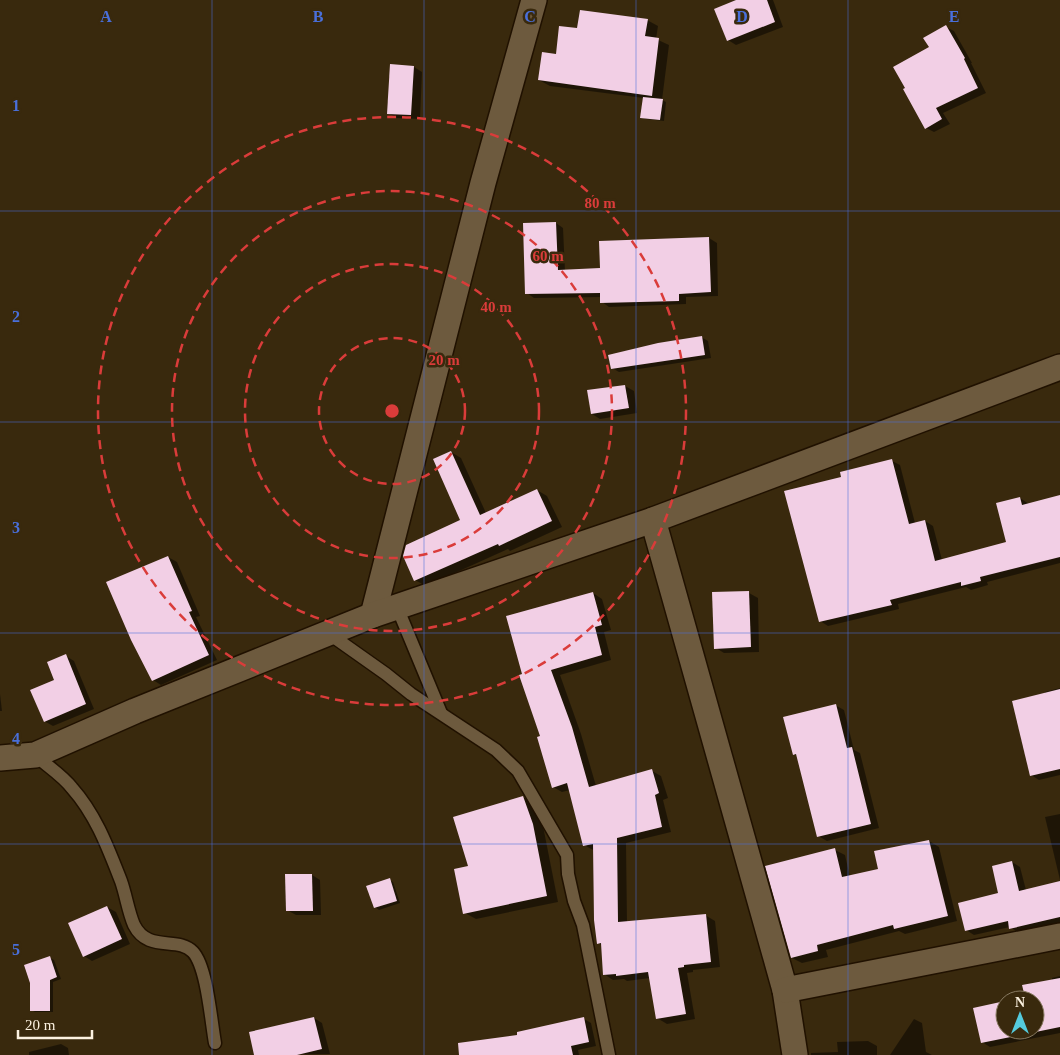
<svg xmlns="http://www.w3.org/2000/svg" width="1060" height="1055" viewBox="0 0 1060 1055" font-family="'Times New Roman',serif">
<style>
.shadow{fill:#0007}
.building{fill:#f2cfe5}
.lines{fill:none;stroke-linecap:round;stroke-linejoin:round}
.lane-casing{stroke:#201100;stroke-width:15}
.street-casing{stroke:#201100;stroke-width:28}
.lane{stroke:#6d5a3e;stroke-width:12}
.street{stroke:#6d5a3e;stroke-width:25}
.grid{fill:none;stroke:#496fda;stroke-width:1;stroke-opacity:0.55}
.ring{fill:none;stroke:#da3c3a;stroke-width:2.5;stroke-dasharray:9 6}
.grid-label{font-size:16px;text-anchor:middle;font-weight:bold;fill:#496fda;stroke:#39290d;stroke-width:5;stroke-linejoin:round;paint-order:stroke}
.centre{fill:#da3c3a;stroke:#39290d;stroke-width:2.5}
.ring-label{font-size:15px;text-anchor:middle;font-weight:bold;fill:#da3c3a;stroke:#39290d;stroke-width:5;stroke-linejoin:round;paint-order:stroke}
</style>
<rect width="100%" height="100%" fill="#39290d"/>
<!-- shadow -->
<g class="shadow">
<polygon points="740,0 773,0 783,27 736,45 728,40"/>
<polygon points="647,20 658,26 656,39 669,45 662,100 666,102 664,121 646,119 642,117 644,98 550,86 539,80 579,30"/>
<polygon points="946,27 954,31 972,63 971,63 986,93 943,113 950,124 934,132 926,128"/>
<polygon points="414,67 422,72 420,119 397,118 388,113"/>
<polygon points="556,223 563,228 565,271 602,270 600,242 709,238 717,243 718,296 686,297 686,304 609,307 602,302 601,297 534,298 527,293"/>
<polygon points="701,337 708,341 711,358 619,372 612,368"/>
<polygon points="625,386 634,391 637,413 600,419 592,414"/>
<polygon points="451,452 461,458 486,513 537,490 547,496 562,527 510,551 508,549 426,586 415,580 462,521"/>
<polygon points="892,461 900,465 915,523 925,521 933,526 942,560 1008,543 1020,498 1029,504 1060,496 1060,563 987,582 988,585 971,590 966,587 898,604 899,609 828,626 820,621 842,477"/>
<polygon points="168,557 177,562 200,616 196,617 217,660 161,685 153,680"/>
<polygon points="593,593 602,599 611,630 604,632 611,660 560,675 581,734 596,786 652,771 661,776 668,798 663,800 671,832 626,843 627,922 705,915 715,921 720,967 693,970 693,972 687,973 695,1019 667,1024 657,1018 650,978 627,981 624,979 613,980 604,974 602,945 598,943 595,851 584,845 570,790 562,792 553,787 542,737 521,676"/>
<polygon points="749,593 758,598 759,652 724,653 716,648 714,594"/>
<polygon points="66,656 74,661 94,709 53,726 44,721 56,680"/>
<polygon points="1060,688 1060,775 1039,780 1031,775 1045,692"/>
<polygon points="0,694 2,711 0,711"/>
<polygon points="835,705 844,710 854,750 860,753 879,828 827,841 818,836 798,756 794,754"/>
<polygon points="523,797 535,804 544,831 558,902 476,919 465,913 469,867"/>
<polygon points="1060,814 1060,880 1045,817"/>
<polygon points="929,841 939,847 957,921 905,934 899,931 826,950 828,957 802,963 792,958 835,850 845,855 850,877 880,870"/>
<polygon points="1012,862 1020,867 1026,890 1060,882 1060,923 1019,933 1010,927 974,935 966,930 1000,894"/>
<polygon points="312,875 320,880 321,915 296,915 287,910"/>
<polygon points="389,880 393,882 400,903 379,910 375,907"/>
<polygon points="107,907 116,912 130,944 92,961 84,956"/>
<polygon points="50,958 54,960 61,979 53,982 53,1012 35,1012 31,1010"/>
<polygon points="1060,976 1060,1033 990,1047 982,1042 1005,1002 1005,1030 1035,1030 1035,1000 1015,1000 1026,998 1052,980 1052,978"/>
<polygon points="314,1018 322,1023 330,1054 256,1055"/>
<polygon points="584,1019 591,1023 596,1046 578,1050 579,1055 475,1055 519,1036"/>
<polygon points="914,1019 922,1023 926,1052 932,1055 890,1055"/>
<polygon points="868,1041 877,1046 877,1055 811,1055 811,1053 838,1052 837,1042"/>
<polygon points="61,1044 68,1048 69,1055 29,1055 29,1052"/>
</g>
<!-- building -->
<g class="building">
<polygon points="736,0 767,0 775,22 727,41 714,9"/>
<polygon points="580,10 648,19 645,36 659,38 652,96 538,80 542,52 556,54 559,26 577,28"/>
<polygon points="946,25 965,58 964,59 978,88 936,108 942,119 925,129 903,89 905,88 893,67 929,47 923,38"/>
<polygon points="390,64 414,66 411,115 387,114"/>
<polygon points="643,97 663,99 660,120 640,118"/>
<polygon points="556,222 558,270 600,268 599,241 709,237 711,292 679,294 679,301 600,303 600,293 525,294 523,223"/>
<polygon points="702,336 705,355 611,369 608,355 658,343"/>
<polygon points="625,385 629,408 591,414 587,390"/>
<polygon points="451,451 480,515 537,489 552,521 499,546 498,544 414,581 403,556 406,545 460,520 433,459"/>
<polygon points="892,459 909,524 925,520 935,561 1006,542 996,503 1020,497 1022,505 1060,495 1060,557 980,577 981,581 961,586 961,582 890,600 892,605 819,622 784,491 841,477 840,472"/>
<polygon points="168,556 192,611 189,612 209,655 152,681 131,640 106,582"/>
<polygon points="749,591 751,647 714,649 712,592"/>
<polygon points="593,592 602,625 595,627 602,655 551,670 572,727 589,787 652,769 659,793 655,795 662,827 617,838 618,922 706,914 711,962 684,965 684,967 678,968 686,1014 656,1019 648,972 616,976 616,974 603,975 601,943 597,944 594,920 593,844 583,846 567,783 552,788 537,737 540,736 519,675 522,674 506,616"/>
<polygon points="66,654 86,704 44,722 30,690 54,680 47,662"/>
<polygon points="1060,689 1060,769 1030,776 1012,701"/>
<polygon points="836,704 847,748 852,747 871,824 817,837 796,754 793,755 783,717"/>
<polygon points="523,796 533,824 547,896 463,914 454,869 468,866 453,817"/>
<polygon points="929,840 948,916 894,929 893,925 817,945 818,951 791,958 765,866 835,848 842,877 878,869 874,851"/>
<polygon points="1012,861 1019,891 1060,881 1060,917 1009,929 1008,921 965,931 958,903 998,893 992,866"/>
<polygon points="285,874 312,874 313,911 286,911"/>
<polygon points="390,878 397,901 374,908 366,886"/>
<polygon points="107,906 122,939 83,957 68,923"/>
<polygon points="50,956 57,977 50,980 50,1011 30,1011 30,983 24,965"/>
<polygon points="1060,978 1060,1027 981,1043 973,1008 1005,1001 1005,1030 1035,1030 1035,1000 1009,1000 1025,997 1022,985"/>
<polygon points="314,1017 322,1049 297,1055 254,1055 249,1032"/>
<polygon points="584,1017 589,1042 571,1046 573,1055 459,1055 458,1043 517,1035 517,1032"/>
</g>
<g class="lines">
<!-- lane casing -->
<g class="lane-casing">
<g id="lane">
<polyline points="397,607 441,713"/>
<polyline points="328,633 386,674 411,694 496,750 518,771 567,855 568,874 574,901 583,925 609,1055"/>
<path d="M 35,755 C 47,766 62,775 72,788 C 96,815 108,848 121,881 C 126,895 128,911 134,925 C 148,953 178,936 193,952 C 207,967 211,1021 215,1043"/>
</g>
</g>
<!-- street casing -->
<g class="street-casing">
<g id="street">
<polyline points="653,520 785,990 795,1055"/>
<polyline points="373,615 483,183 534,0"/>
<polyline points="0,758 35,755 135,711 373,615 653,520 1060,367"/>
<polyline points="785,990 1060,936"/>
</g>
</g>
<!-- lane -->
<use href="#lane" class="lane"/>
<!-- street -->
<use href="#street" class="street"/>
</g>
<!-- grid -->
<path class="grid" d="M 212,0 L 212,1055M 424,0 L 424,1055M 636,0 L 636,1055M 848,0 L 848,1055M 0,211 L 1060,211M 0,422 L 1060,422M 0,633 L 1060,633M 0,844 L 1060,844"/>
<!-- distance rings -->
<g class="ring">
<circle cx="392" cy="411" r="73"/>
<circle cx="392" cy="411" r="147"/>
<circle cx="392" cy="411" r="220"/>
<circle cx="392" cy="411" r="294"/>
</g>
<g class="grid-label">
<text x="106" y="22">A</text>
<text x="318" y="22">B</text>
<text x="530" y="22">C</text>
<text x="742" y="22">D</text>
<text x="954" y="22">E</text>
<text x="16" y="111">1</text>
<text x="16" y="322">2</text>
<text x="16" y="533">3</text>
<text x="16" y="744">4</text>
<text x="16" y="955">5</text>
</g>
<circle cx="392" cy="411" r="8" class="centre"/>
<g class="ring-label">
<text x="600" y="208">80 m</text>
<text x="548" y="261">60 m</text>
<text x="496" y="312">40 m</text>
<text x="444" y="365">20 m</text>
</g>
<!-- north arrow -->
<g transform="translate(1020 1015)"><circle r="24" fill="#39290d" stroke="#877961"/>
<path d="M0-4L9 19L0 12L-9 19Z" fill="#54cadd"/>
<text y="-8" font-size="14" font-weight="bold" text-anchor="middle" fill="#fbf1e0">N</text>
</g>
<!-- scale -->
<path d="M18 1030v8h74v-8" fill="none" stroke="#fbf1e0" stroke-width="2.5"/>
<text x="25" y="1030" font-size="15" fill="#fbf1e0" stroke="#39290d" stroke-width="4" paint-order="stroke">20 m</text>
</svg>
